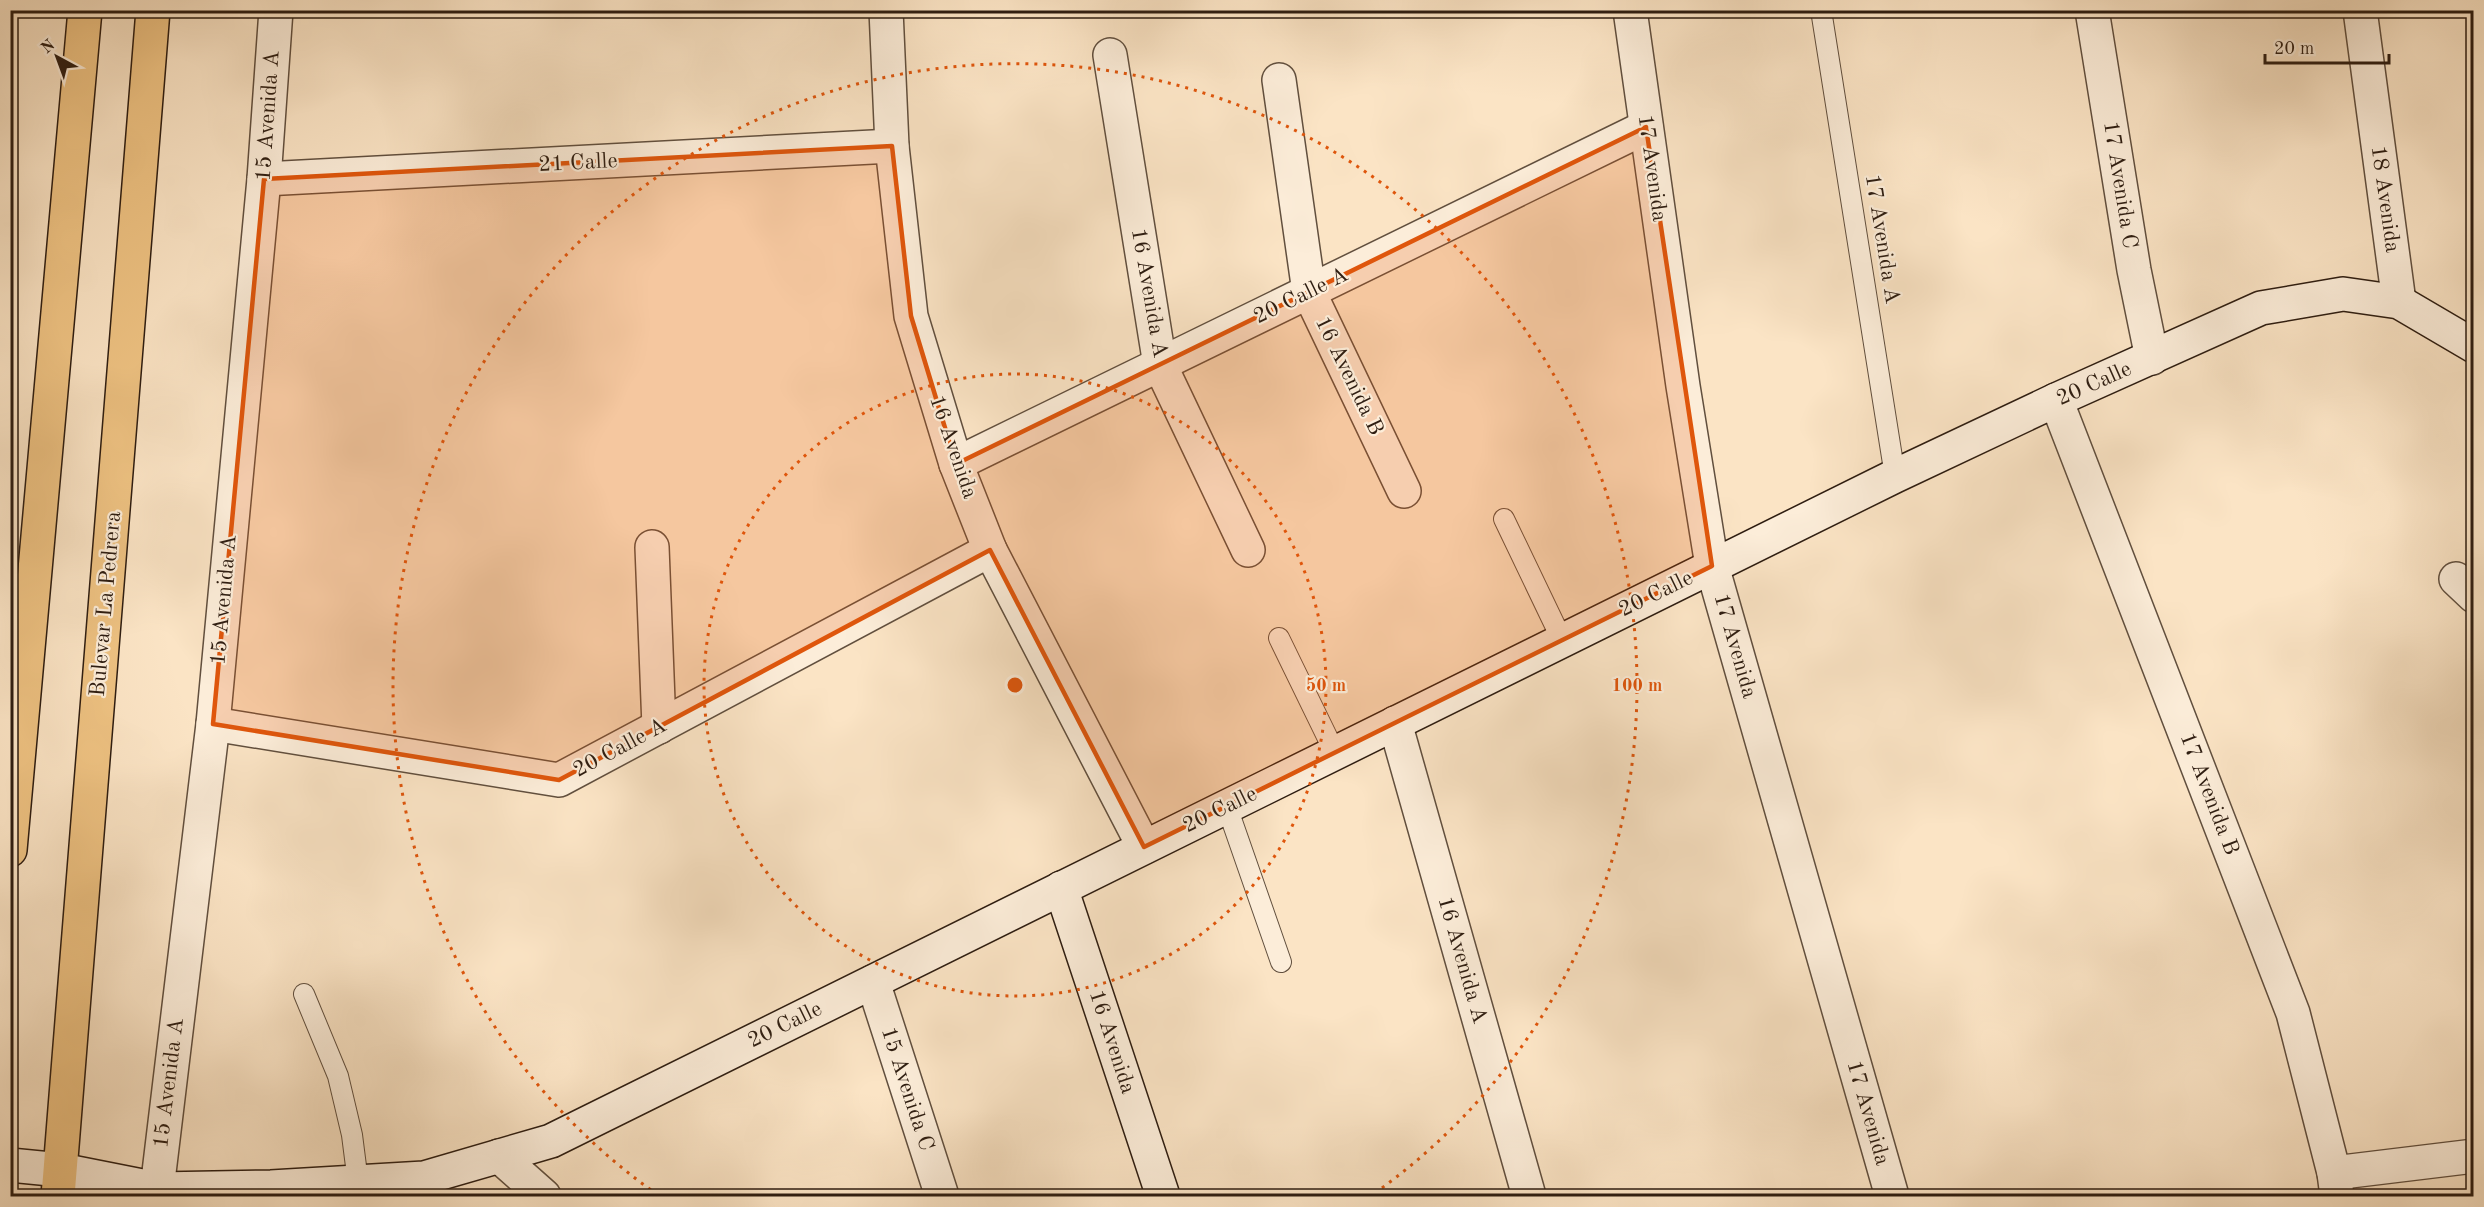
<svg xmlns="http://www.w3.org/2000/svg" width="2484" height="1207" viewBox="0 0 2484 1207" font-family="'Old Standard TT',serif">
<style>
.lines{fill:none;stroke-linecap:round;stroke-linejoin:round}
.lane-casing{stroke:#614f3e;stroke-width:22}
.street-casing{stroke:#614f3e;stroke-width:36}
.secondary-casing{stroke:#2e1d11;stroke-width:36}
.primary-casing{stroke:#2e1d11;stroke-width:36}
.lane{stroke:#fcedd9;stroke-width:20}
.street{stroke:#fcedd9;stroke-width:33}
.secondary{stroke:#fcedd9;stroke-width:33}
.primary{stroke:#eec282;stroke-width:33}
.marked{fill:#df560c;fill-opacity:0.2;stroke:#df560c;stroke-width:4.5;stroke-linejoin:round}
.ring{fill:none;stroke:#df560c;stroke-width:3;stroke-dasharray:3 6}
.labels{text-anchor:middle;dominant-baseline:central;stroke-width:4.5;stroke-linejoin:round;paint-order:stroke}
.street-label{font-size:22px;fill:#2e1d11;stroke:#fcedd9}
.centre{fill:#df560c;stroke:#fcedd9;stroke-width:3}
.ring-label{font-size:18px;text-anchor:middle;font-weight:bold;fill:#df560c;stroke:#fcedd9;stroke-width:4.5;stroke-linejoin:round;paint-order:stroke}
</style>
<rect width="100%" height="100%" fill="#fbe4c5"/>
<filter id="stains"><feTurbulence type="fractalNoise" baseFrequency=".00333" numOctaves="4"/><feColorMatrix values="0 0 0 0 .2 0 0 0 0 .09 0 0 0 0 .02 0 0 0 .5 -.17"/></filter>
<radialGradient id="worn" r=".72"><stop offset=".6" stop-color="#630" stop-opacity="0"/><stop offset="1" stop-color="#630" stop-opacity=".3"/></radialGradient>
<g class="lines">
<!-- lane casing -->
<g class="lane-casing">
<g id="lane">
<polyline points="1821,10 1895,476"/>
<polyline points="1504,519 1562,640"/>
<polyline points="1279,638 1335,753"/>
<polyline points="1227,807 1281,962"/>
<polyline points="304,994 338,1076 352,1135 358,1182"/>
</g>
</g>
<!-- street casing -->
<g class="street-casing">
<g id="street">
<polyline points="886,10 892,146 911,316 956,464 990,550 1144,847"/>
<polyline points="1630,10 1683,386 1712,566 1892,1196"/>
<polyline points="2092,10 2134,270 2152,358"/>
<polyline points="2360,10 2399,302"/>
<polyline points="1110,55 1160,365 1248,550"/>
<polyline points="1279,80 1309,292 1404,491"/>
<polyline points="264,179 892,146"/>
<polyline points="2056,400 2293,1013 2334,1173 2337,1196"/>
<polyline points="956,464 1646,127"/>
<polyline points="652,547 659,727"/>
<polyline points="2456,579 2474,596"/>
<polyline points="1395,723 1529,1196"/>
<polyline points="213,724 559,780 990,550"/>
<polyline points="873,982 942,1196"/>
<polyline points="499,1156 544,1196"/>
<polyline points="2334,1173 2474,1156"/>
<polyline points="157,1189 213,724 264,179 276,10"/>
</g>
</g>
<!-- secondary casing -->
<g class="secondary-casing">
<g id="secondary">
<polyline points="1061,888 1163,1196"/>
<polyline points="10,1165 61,1170 157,1189 271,1187 424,1178 551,1141 1895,476 2056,400 2261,308 2343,294 2399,302 2474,346"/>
</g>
</g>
<!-- primary casing -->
<g class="primary-casing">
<g id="primary">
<polyline points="10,850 85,10"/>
<polyline points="58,1196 153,10"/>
</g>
</g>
<!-- lane -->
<use href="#lane" class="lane"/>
<!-- street -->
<use href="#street" class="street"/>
<!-- secondary -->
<use href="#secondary" class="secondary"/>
<!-- primary -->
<use href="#primary" class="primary"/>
</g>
<!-- marked area -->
<path class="marked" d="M 1646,127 L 1712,566 L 1144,847 L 990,550 L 559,780 L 213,724 L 264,179 L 892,146 L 911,316 L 956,464 Z"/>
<!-- distance rings -->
<g class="ring">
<circle cx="1015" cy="685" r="311"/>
<path d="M658 1195A622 622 0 1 1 1372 1195"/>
</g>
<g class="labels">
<!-- street labels -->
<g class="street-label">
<text transform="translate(268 116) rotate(-86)">15 Avenida A</text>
<text transform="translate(578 163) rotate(-3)">21 Calle</text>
<text transform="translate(1652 168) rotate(82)">17 Avenida</text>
<text transform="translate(2120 185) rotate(81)">17 Avenida C</text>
<text transform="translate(2385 199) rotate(82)">18 Avenida</text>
<text transform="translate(1882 239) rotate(81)">17 Avenida A</text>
<text transform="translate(1149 293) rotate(80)">16 Avenida A</text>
<text transform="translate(1301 296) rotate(-26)">20 Calle A</text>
<text transform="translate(1349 376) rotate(64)">16 Avenida B</text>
<text transform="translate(2094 384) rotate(-24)">20 Calle</text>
<text transform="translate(953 447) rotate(71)">16 Avenida</text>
<text transform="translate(1656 594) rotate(-26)">20 Calle</text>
<text transform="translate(224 600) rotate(-85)">15 Avenida A</text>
<text transform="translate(106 604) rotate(-85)">Bulevar La Pedrera</text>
<text transform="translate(1735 646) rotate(74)">17 Avenida</text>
<text transform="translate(620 748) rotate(-28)">20 Calle A</text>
<text transform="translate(2209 794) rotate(69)">17 Avenida B</text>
<text transform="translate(1220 810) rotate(-26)">20 Calle</text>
<text transform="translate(1462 960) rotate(74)">16 Avenida A</text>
<text transform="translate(785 1025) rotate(-26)">20 Calle</text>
<text transform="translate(1112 1042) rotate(72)">16 Avenida</text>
<text transform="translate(169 1083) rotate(-83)">15 Avenida A</text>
<text transform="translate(907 1089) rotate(72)">15 Avenida C</text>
<text transform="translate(1868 1113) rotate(74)">17 Avenida</text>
</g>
</g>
<circle cx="1015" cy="685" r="9" class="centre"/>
<g class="ring-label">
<text x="1326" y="691">50 m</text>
<text x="1637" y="691">100 m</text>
</g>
<!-- margin -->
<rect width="2484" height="1207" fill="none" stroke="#fbe4c5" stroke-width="36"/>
<rect x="12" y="12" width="2460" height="1183" fill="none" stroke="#2e1d11" stroke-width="3"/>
<rect x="18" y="18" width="2448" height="1171" fill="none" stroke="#2e1d11" stroke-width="1.5"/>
<!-- north arrow -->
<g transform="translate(57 57) rotate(319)" stroke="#fcedd9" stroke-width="4.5" paint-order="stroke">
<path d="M0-4.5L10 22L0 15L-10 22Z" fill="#2e1d11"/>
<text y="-9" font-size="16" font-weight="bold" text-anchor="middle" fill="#2e1d11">N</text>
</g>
<!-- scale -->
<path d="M2265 54v9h124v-9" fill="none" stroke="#2e1d11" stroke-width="3"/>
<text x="2274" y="54" font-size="18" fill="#2e1d11" stroke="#fcedd9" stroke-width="4.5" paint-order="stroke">20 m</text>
<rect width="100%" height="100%" filter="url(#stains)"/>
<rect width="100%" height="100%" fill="url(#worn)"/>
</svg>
